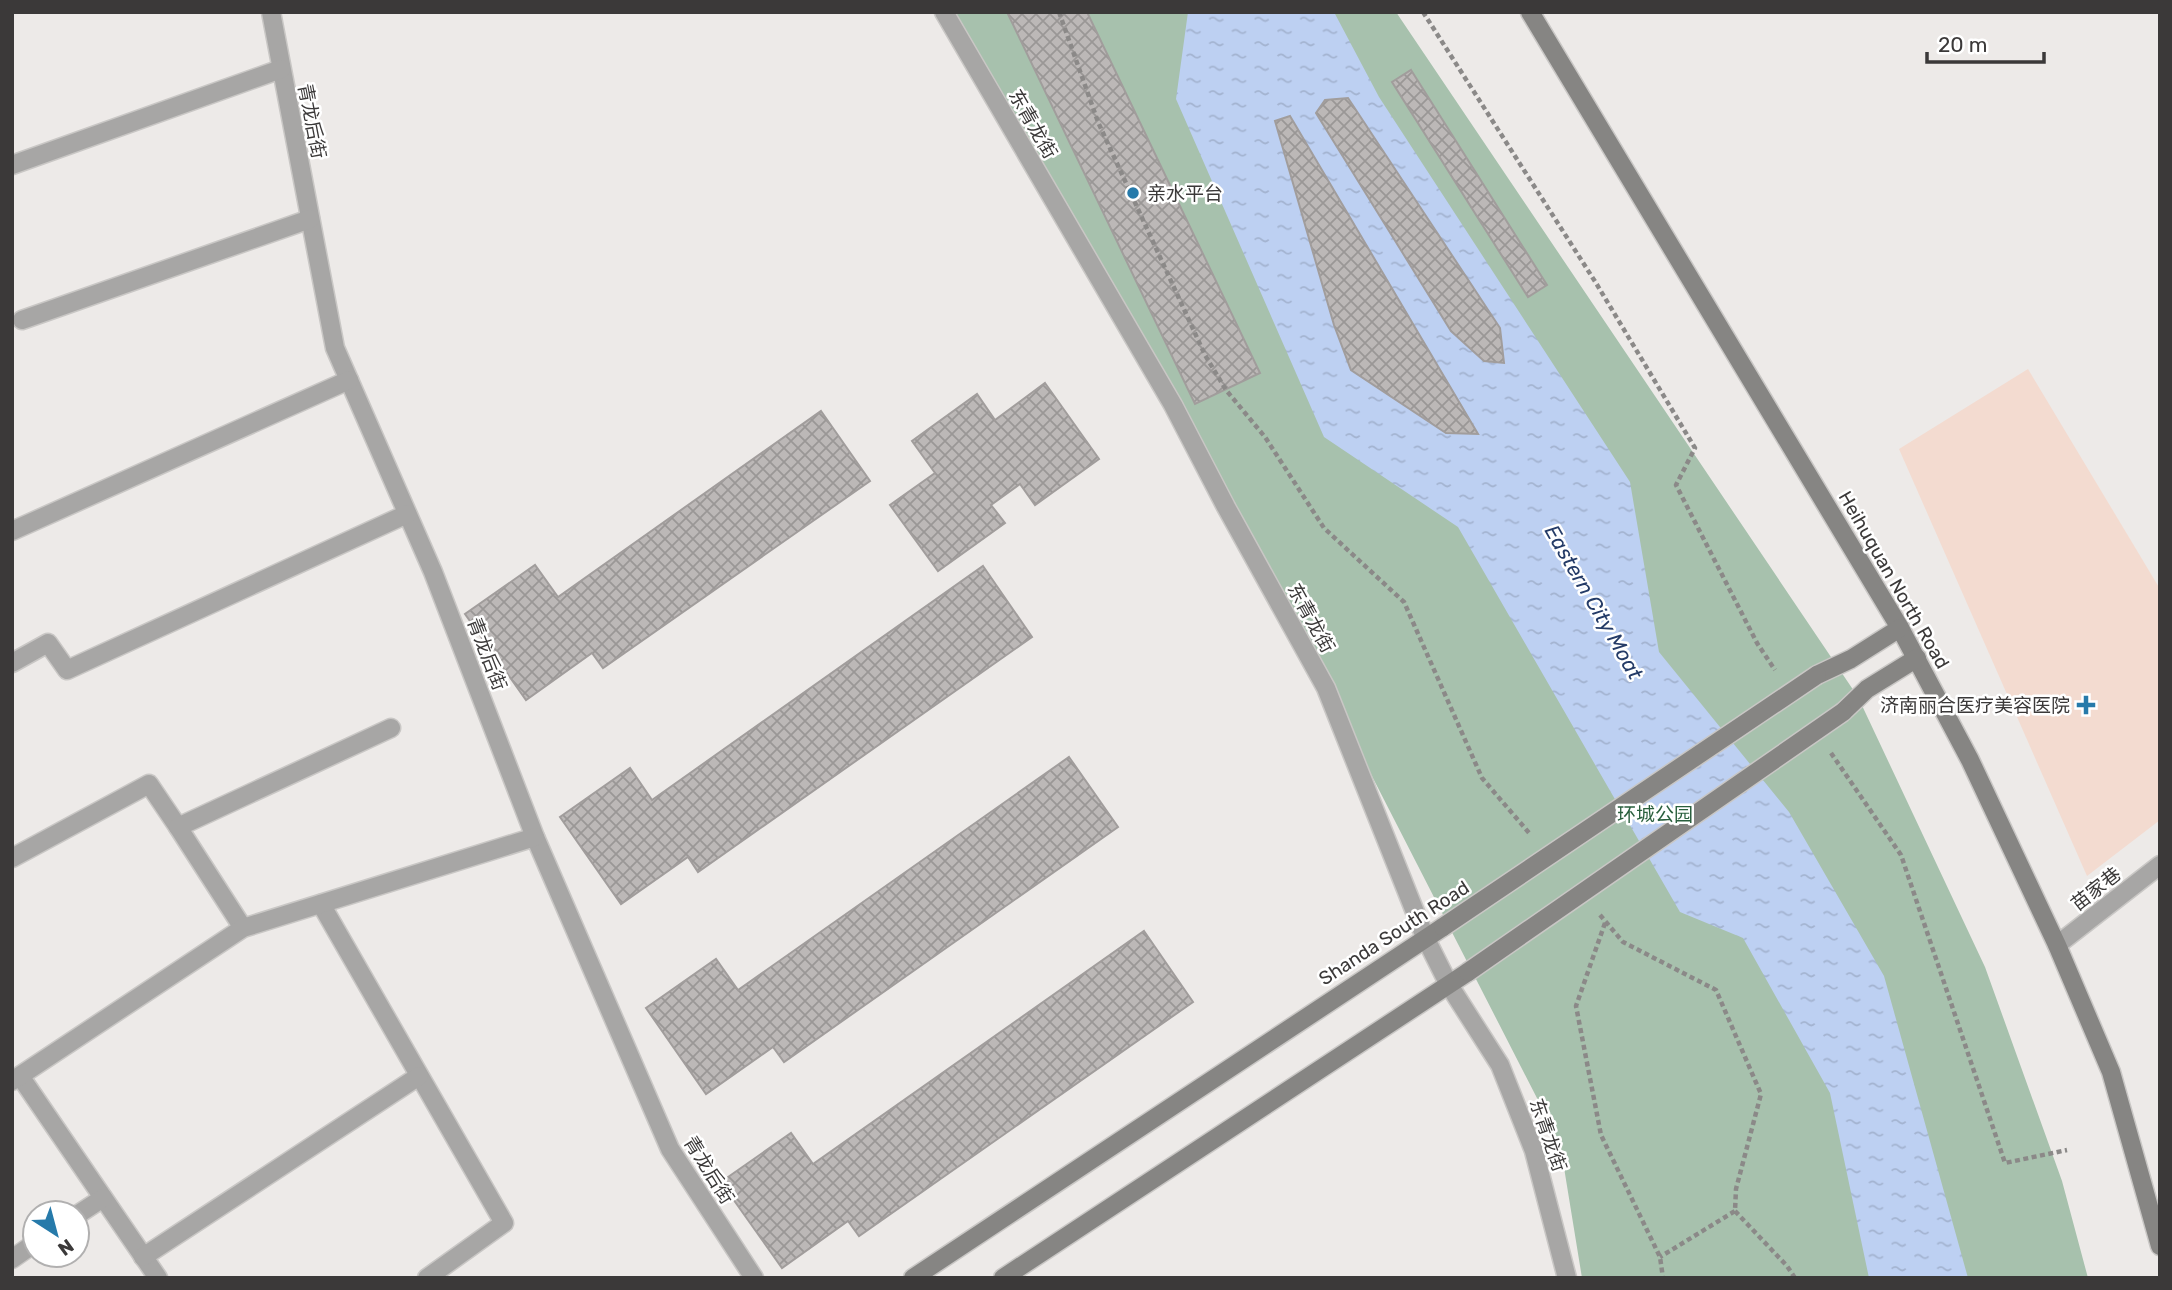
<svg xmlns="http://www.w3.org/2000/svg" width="2172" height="1290" viewBox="0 0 2172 1290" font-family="Rubik,'Noto Sans SC',sans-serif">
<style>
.medical{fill:#f3dbd0}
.green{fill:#a7c1ad}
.water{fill:url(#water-ripples);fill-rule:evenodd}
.building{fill:url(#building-cross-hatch);stroke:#a19d9c;stroke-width:2}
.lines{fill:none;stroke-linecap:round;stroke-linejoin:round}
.street-casing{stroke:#c9c7c5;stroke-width:21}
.secondary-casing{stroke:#c9c7c5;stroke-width:21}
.path{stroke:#8b8988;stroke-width:4.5;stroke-dasharray:5 3.5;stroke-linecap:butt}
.street{stroke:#a7a6a5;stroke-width:18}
.secondary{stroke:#868583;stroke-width:18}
.secondary-bridge-casing{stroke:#c9c7c5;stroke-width:21;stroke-linecap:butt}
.secondary-bridge{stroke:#868583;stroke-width:18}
.poi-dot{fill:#267aaa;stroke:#fff;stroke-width:2.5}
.labels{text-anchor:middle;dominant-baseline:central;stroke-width:5;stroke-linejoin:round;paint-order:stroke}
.street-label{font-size:19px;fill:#3b3939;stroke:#fff}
.poi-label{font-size:19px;fill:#3b3939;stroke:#fff;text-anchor:start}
.park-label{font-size:19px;fill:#295f3d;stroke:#fff}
.water-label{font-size:21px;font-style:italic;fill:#243b67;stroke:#fff}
</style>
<defs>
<pattern id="water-ripples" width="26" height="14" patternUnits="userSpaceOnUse" patternTransform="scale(1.75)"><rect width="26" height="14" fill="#bdd0f2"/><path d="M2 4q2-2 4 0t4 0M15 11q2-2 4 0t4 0" fill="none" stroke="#a3b3d0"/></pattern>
<pattern id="building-cross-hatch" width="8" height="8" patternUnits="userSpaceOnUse" patternTransform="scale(1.75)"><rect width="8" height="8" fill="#bcb8b7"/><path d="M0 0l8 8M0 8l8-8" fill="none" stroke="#9a9796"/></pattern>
</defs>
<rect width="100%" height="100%" fill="#edeae8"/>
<!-- medical -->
<polygon class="medical" points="2028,369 2160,589 2160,820 2087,876 1899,449"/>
<!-- green -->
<polygon class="green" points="933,12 1396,12 1858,697 1985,967 2062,1181 2088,1278 1582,1278 1560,1143 1233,505"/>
<!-- water -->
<path class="water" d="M 1188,12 L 1334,12 L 1379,97 L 1630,482 L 1659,652 L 1789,812 L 1884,976 L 1968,1278 L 1869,1278 L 1830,1093 L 1743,938 L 1680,912 L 1458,527 L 1324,437 L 1176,99 ZM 1348,98 L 1500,328 L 1504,363 L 1484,361 L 1451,331 L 1316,113 L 1325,100 ZM 1290,116 L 1478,433 L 1477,434 L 1446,433 L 1351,370 Z"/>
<!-- building -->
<g class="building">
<polygon points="1007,12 1087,12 1260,373 1195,404"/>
<polygon points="1411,70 1547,285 1528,297 1392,82"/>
<polygon points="1348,98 1500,328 1504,363 1484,361 1451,331 1316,113 1325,100"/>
<polygon points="1290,116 1478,434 1446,433 1351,370 1334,325 1275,121"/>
<polygon points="1045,383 1099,459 1035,505 1020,484 991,505 1005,523 938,571 890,505 935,473 912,441 977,394 995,420"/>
<polygon points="821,411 870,481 603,668 592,653 526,700 465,614 535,565 558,597"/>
<polygon points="983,566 1032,637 698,872 688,857 621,904 560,817 630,768 652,800"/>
<polygon points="1069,757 1118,827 784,1062 773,1047 706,1094 646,1008 716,959 738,990"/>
<polygon points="1144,931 1193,1002 859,1236 848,1221 782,1268 721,1182 791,1133 813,1164"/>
</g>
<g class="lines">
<!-- street casing -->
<g class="street-casing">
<g id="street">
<polyline points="271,12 335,348 433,572 535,837 670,1149 754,1278"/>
<polyline points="944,12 1173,405 1226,507 1326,688 1425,937 1449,985 1500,1065 1534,1151 1567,1278"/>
<polyline points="12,165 281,69"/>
<polyline points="22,320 310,219"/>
<polyline points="12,531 349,380"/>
<polyline points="12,663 48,643 67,670 407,514"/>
<polyline points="12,858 149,784 178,827"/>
<polyline points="321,904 504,1223 427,1278"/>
<polyline points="243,928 178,827 391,728"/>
<polyline points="2057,945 2160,865"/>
<polyline points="20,1076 158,1278"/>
<polyline points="12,1081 243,928 535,837"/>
<polyline points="77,1215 103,1198"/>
<polyline points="143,1257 419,1076"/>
<polyline points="12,1259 35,1243"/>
</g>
</g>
<!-- secondary casing -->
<g class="secondary-casing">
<g id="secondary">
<polyline points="1530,12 1900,628 1970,760 2057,945 2111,1072 2160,1246"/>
<polyline points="1817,675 1851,659 1900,628"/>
<polyline points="1843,712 1867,689 1917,658"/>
<polyline points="913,1278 1443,927"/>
<polyline points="1003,1278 1468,972"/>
</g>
</g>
<!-- path -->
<g class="path">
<polyline points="1059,12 1098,122 1205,355 1226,390 1265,437 1324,528 1404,602 1482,778 1530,834"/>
<polyline points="1423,12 1596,283 1695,448 1676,485 1757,643 1775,670"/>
<polyline points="1831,753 1901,855 2005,1163 2067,1150"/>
<polyline points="1600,915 1623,942 1716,990 1761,1094 1736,1189 1735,1211 1660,1257"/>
<polyline points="1605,923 1576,1006 1601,1135 1660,1257 1663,1278"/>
<polyline points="1735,1211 1787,1266 1795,1278"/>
</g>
<!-- street -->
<use href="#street" class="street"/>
<!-- secondary -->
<use href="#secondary" class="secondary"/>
<!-- secondary-bridge casing -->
<g class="secondary-bridge-casing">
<g id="secondary-bridge">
<polyline points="1443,927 1817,675"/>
<polyline points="1468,972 1843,712"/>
</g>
</g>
<!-- secondary-bridge -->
<use href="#secondary-bridge" class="secondary-bridge"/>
</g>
<!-- markers -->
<g class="poi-dot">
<circle cx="1133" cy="193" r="7"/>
<path d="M2082.5 694.5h7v7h7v7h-7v7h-7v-7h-7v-7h7z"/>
</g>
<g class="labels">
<!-- street labels -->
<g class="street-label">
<text transform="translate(312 121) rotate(79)">青龙后街</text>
<text transform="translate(1033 124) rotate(60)">东青龙街</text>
<text transform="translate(1894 580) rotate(60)">Heihuquan North Road</text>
<text transform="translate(1311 618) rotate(61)">东青龙街</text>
<text transform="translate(487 654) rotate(69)">青龙后街</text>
<text transform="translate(2096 889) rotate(-38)">苗家巷</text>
<text transform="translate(1394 933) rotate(-33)">Shanda South Road</text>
<text transform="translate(1548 1135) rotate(71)">东青龙街</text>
<text transform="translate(709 1170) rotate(58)">青龙后街</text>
</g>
<!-- poi labels -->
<g class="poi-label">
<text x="1147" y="193">亲水平台</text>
<text x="2070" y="705" text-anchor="end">济南丽合医疗美容医院</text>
</g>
<!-- park labels -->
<g class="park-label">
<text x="1655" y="814">环城公园</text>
</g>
<!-- water labels -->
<g class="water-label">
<text transform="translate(1594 602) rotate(60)">Eastern City Moat</text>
</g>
</g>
<!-- border -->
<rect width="2172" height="1290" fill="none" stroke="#3b3939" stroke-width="28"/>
<!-- north arrow -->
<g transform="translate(56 1234) rotate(144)"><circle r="33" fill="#ffffff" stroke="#b1b0b0" stroke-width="2"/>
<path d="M0-5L12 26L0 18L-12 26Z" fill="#267aaa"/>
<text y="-10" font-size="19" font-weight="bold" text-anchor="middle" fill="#3b3939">N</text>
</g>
<!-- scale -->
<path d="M1927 52v10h117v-10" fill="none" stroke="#3b3939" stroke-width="3.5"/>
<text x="1938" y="52" font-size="21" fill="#3b3939" stroke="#ffffff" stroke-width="5" paint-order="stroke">20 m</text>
</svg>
